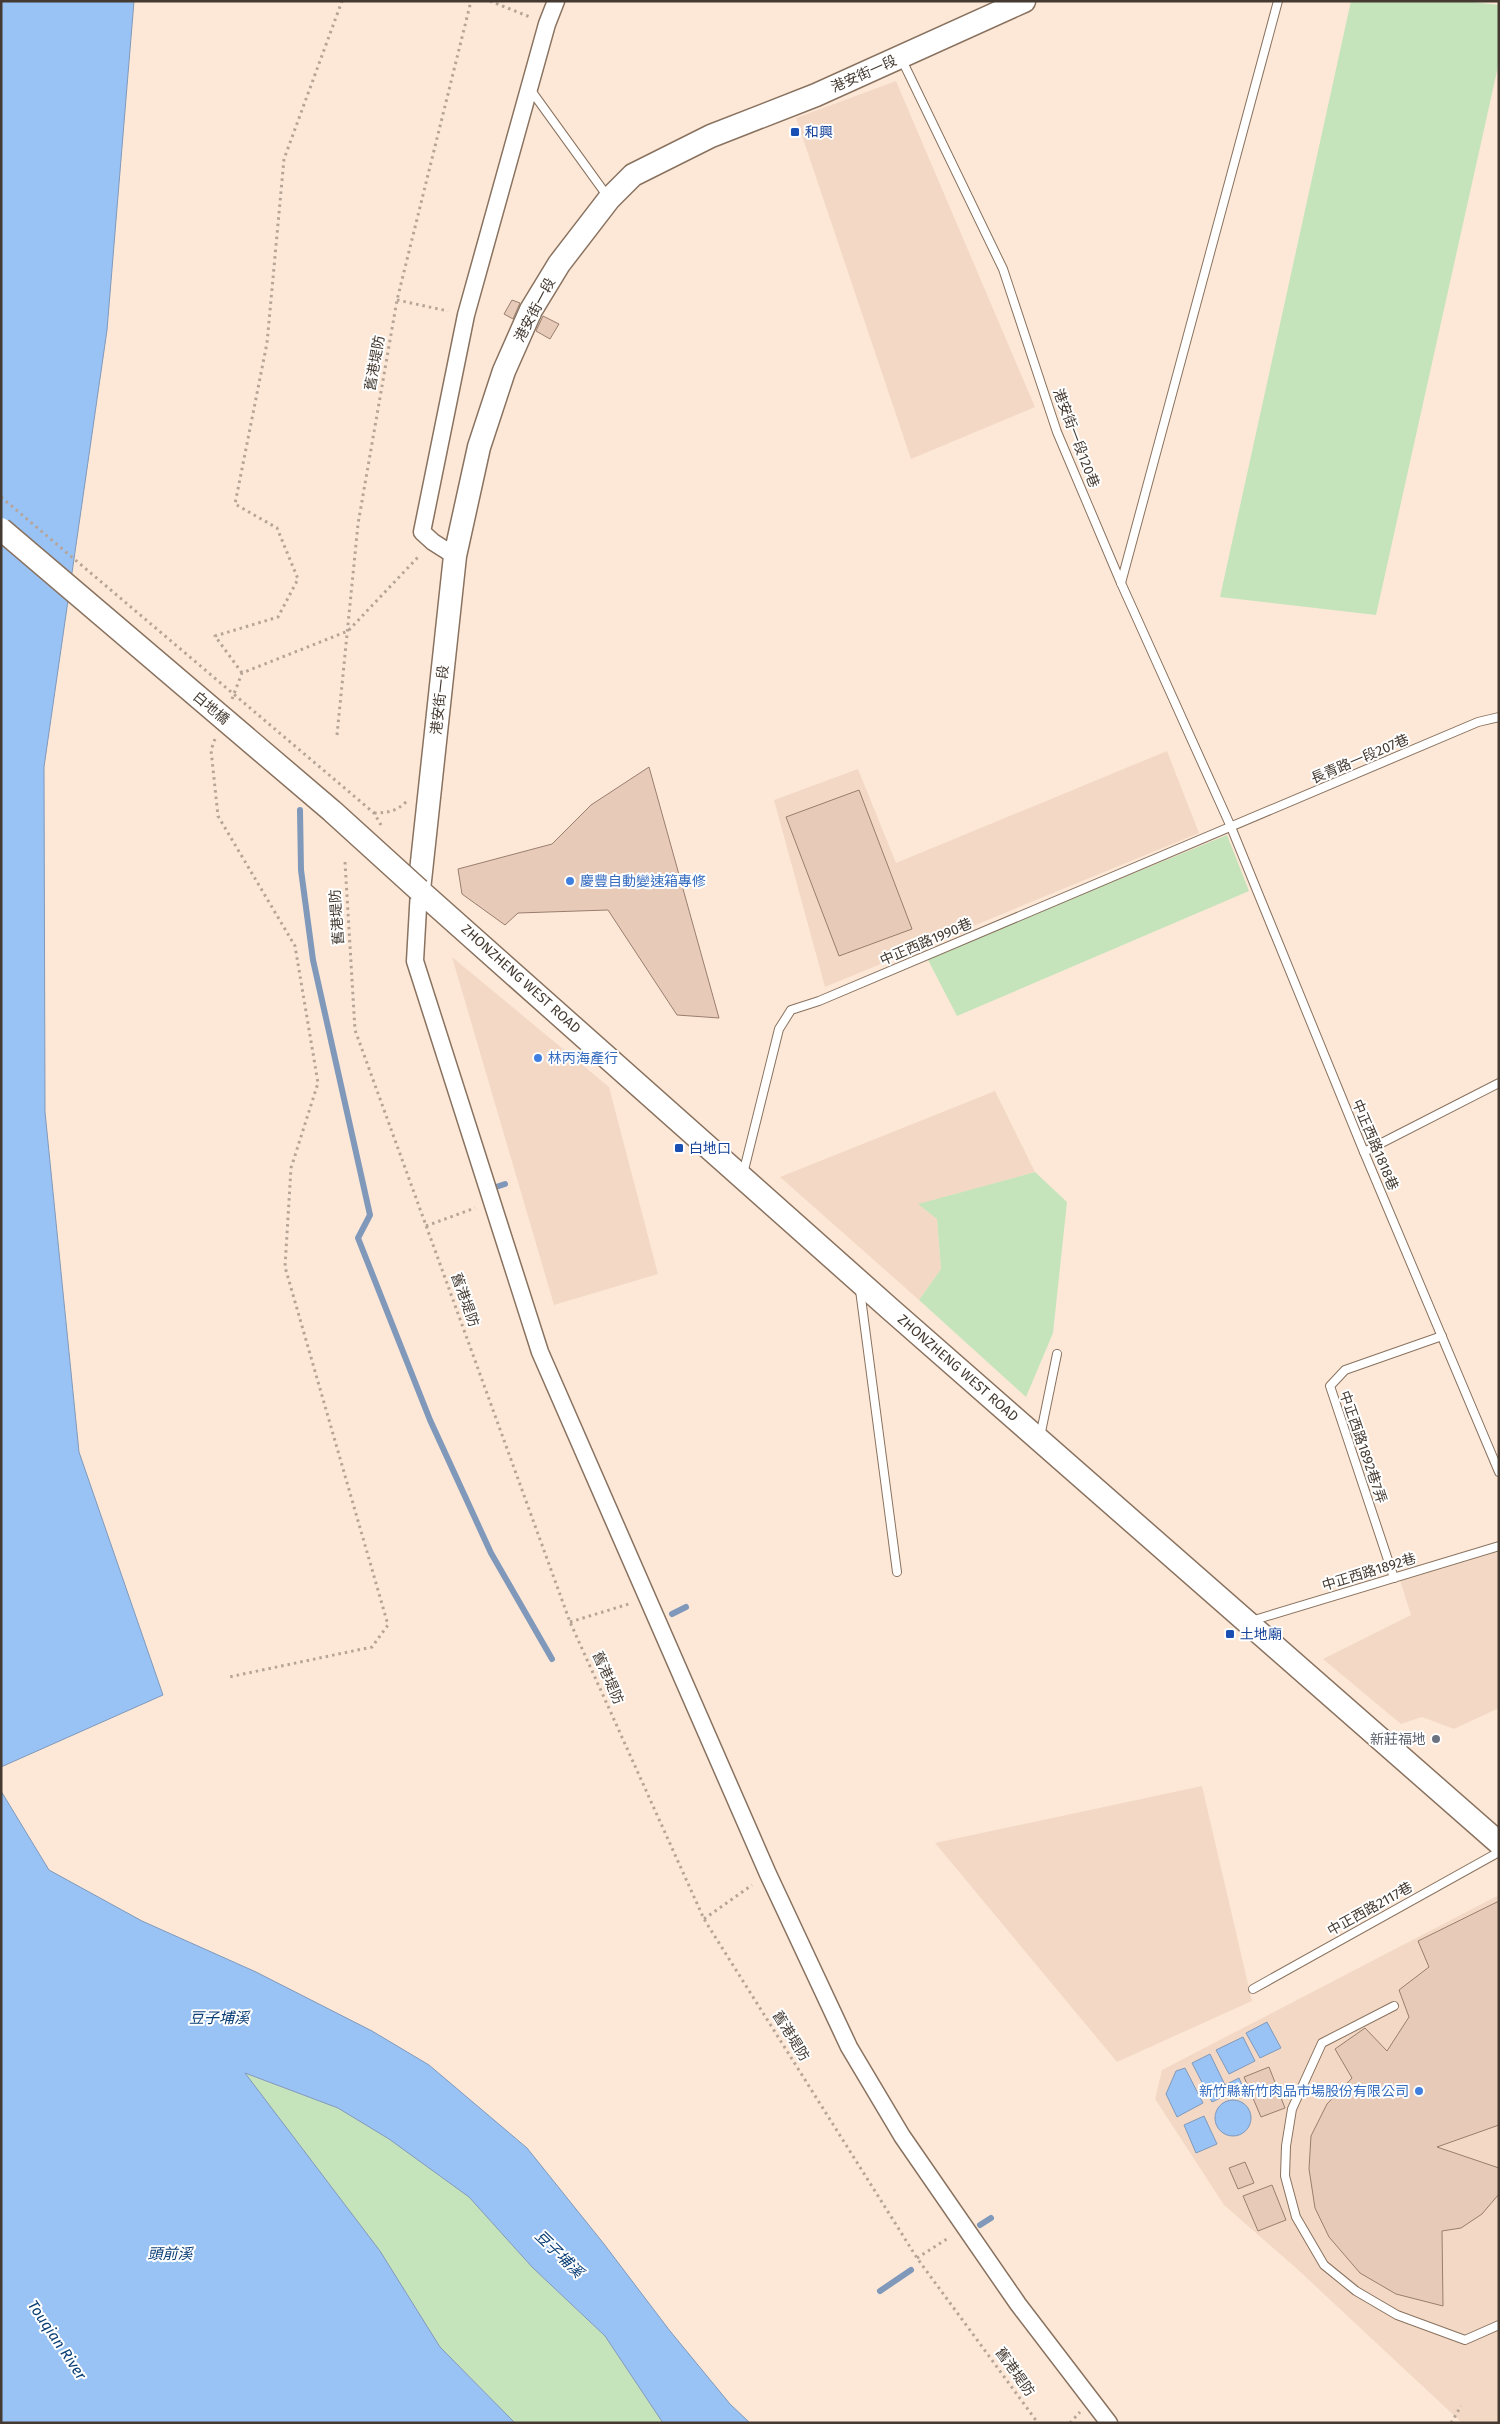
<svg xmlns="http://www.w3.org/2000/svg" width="1500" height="2424" viewBox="0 0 1500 2424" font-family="'Fira Sans','Noto Sans TC',sans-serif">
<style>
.built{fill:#f3d9c5}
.green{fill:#c5e4bb}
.water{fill:#99c2f5;stroke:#8099ba}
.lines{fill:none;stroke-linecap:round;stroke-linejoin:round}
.stream{stroke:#8099ba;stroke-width:6}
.building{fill:#e8cab9;stroke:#997e6e}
.lane-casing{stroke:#89725f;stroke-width:10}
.street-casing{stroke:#89725f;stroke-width:19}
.secondary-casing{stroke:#89725f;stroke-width:25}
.path{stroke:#b6a597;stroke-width:3;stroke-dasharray:2.5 4;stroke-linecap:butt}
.lane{stroke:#fff;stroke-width:8}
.street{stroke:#fff;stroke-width:16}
.secondary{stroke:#fff;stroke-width:22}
.secondary-bridge-casing{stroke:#89725f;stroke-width:25;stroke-linecap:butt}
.path-bridge{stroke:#b6a597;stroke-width:3;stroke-dasharray:2.5 4;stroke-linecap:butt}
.secondary-bridge{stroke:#fff;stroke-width:22}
.transit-dot{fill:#1a4fb4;stroke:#fff;stroke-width:2}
.shop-dot{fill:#3f7fe0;stroke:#fff;stroke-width:2}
.worship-dot{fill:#6b7280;stroke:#fff;stroke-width:2}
.labels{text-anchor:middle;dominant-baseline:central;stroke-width:4;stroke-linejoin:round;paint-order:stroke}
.street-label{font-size:14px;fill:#443a31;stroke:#fff}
.transit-label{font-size:14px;fill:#164399;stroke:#fff;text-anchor:start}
.shop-label{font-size:14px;fill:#366cbe;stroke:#fff;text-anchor:start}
.worship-label{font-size:14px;fill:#5b616d;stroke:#fff;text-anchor:end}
.water-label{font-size:15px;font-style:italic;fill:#083d75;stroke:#fff}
</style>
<rect width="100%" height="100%" fill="#fde8d7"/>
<!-- built -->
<g class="built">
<polygon points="896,81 1035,407 911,459 796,118"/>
<polygon points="1167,751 1199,833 825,987 774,800 858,769 896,863"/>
<polygon points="452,957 609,1087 658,1274 554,1305"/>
<polygon points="995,1091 1035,1172 919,1204 937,1219 941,1269 919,1300 780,1177"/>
<polygon points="1499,1541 1499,1708 1454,1729 1422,1717 1401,1724 1323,1659 1411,1615 1399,1577"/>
<polygon points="1202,1786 1252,2001 1117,2062 935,1843"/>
<polygon points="1499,1895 1499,2423 1462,2423 1296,2268 1224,2205 1155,2099 1162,2070"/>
</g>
<!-- green -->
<g class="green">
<polygon points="1351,1 1463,1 1499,5 1499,62 1376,615 1220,597"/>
<polygon points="1227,835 1249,891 957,1016 927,958"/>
<polygon points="1035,1172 1067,1202 1053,1333 1026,1397 919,1300 941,1269 937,1219 918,1204"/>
<polygon points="244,2073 338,2108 389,2139 469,2197 532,2267 605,2336 663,2423 515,2423 440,2347 380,2251"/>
</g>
<!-- water -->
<g class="water">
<polygon points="1,1 134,1 107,330 44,767 45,1112 79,1452 163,1695 1,1767"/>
<polygon points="1,1791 49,1870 142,1921 256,1972 372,2031 429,2065 527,2148 604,2244 670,2331 730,2404 750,2423 663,2423 605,2336 532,2267 469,2197 389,2139 338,2108 245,2073 380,2251 440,2347 515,2423 1,2423"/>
<polygon points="1267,2022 1281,2048 1260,2058 1246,2033"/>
<polygon points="1243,2037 1255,2061 1229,2074 1216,2050"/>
<polygon points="1210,2054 1225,2085 1239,2078 1243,2087 1212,2102 1192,2063"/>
<polygon points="1185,2068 1203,2103 1177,2117 1166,2094 1176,2071"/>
<circle cx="1233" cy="2118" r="18"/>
<polygon points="1204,2116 1217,2144 1196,2153 1184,2125"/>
</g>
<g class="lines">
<!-- stream -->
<g class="stream">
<polyline points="300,810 301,870 313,960 370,1215 358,1238 430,1420 491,1553 552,1659"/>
<polyline points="496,1187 505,1184"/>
<polyline points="672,1614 686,1607"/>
<polyline points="980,2225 991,2218"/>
<polyline points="880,2291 911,2270"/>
</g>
</g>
<!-- building -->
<g class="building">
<polygon points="512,300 520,303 513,319 504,314"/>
<polygon points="543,316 559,324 550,339 536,331"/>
<polygon points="649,767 719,1018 677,1015 608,910 518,913 505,925 462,894 458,869 552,844 591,805"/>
<polygon points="859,790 912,929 839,956 786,817"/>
<polygon points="1499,1901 1499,2125 1437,2147 1499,2168 1499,2194 1482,2214 1461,2228 1442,2231 1443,2306 1396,2294 1360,2273 1329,2237 1315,2208 1309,2169 1311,2136 1327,2104 1352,2078 1335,2049 1365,2028 1387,2051 1409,2017 1399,1990 1429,1967 1418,1941"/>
<polygon points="1269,2067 1285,2108 1261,2117 1244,2077"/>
<polygon points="1245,2162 1254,2183 1238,2189 1229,2168"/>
<polygon points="1272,2185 1286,2220 1258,2231 1243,2196"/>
</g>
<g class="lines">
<!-- lane casing -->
<g class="lane-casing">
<g id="lane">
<polyline points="901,58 1003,269 1057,432 1121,583 1231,827 1364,1152 1499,1472"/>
<polyline points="530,89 608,197"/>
<polyline points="1121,583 1278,1"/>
<polyline points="1364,1152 1499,1083"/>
<polyline points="743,1174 779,1029 791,1010 819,1001 1478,722 1499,717"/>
<polyline points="860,1290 897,1572"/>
<polyline points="1040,1437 1057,1354"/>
<polyline points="1394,1578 1330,1386 1345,1370 1442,1336"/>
<polyline points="1251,1621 1499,1546"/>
<polyline points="1253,1989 1499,1852"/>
<polyline points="1394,2006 1322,2043 1292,2109 1286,2146 1285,2176 1296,2217 1324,2265 1356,2291 1397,2315 1465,2340 1499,2325"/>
</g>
</g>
<!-- street casing -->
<g class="street-casing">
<g id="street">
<polyline points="455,556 433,542 422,532 466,315 547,24 556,1"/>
<polyline points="419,890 415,961 540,1352 768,1874 849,2047 902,2136 1018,2304 1109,2423"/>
</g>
</g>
<!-- secondary casing -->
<g class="secondary-casing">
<polyline id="secondary" points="1024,1 816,95 711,136 633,175 609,199 559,264 531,310 504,371 479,447 455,556 419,890 889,1308 1499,1843"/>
</g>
<!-- path -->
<g class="path">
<polyline points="490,1 530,17"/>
<polyline points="397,300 448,311"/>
<polyline points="242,673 215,636 278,617 298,579 277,528 235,504 267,343 284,159 342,1"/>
<polyline points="232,699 242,673 348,631 420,555"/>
<polyline points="337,735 358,524 397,300 471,1"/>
<polyline points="215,739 211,750 218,816 295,946 318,1083 291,1168 285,1267 388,1625 372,1647 229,1677"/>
<path d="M 374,813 C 388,813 397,811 407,801"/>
<polyline points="345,862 355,1030 570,1622 704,1919 917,2258 1038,2423"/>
<polyline points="426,1226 475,1208"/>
<polyline points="570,1622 632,1603"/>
<polyline points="704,1919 752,1885"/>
<polyline points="917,2258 950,2237"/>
<polyline points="1070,2423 1080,2412"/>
<polyline points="1451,2423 1461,2406"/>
</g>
<!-- lane -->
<use href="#lane" class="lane"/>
<!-- street -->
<use href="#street" class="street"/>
<!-- secondary -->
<use href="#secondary" class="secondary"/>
<!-- secondary-bridge casing -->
<g class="secondary-bridge-casing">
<polyline id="secondary-bridge" points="1,529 332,811 419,890"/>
</g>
<!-- path-bridge -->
<polyline class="path-bridge" points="1,497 374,813 381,825"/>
<!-- secondary-bridge -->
<use href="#secondary-bridge" class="secondary-bridge"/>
</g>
<!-- markers -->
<g class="transit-dot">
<rect x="790" y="127" width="10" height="10" rx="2.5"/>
<rect x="674" y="1143" width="10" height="10" rx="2.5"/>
<rect x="1225" y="1629" width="10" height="10" rx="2.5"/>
</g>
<g class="shop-dot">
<circle cx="570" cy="881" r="5"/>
<circle cx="538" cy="1058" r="5"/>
<circle cx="1419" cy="2091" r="5"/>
</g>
<circle class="worship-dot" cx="1436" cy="1739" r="5"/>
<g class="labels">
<!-- street labels -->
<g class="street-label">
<text transform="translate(864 74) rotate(-24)">港安街一段</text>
<text transform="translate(535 310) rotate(-62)">港安街一段</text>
<text transform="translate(375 363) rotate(-80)">舊港堤防</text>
<text transform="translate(1076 438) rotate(69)">港安街一段120巷</text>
<text transform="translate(440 700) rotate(-84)">港安街一段</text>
<text transform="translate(211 708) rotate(40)">白地橋</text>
<text transform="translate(1360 759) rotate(-23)">長青路一段207巷</text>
<text transform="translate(337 917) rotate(-94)">舊港堤防</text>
<text transform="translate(926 942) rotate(-23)">中正西路1990巷</text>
<text transform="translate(521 979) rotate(42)">ZHONZHENG WEST ROAD</text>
<text transform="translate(1375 1145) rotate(67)">中正西路1818巷</text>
<text transform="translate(465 1300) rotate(70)">舊港堤防</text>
<text transform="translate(958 1368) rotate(41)">ZHONZHENG WEST ROAD</text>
<text transform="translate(1363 1447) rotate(71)">中正西路1892巷7弄</text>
<text transform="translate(1369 1572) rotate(-17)">中正西路1892巷</text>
<text transform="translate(608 1678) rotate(66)">舊港堤防</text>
<text transform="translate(1370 1909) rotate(-29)">中正西路2117巷</text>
<text transform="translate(791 2036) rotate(58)">舊港堤防</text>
<text transform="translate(1015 2372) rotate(54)">舊港堤防</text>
</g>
<!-- transit labels -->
<g class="transit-label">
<text x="805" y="132">和興</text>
<text x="689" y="1148">白地口</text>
<text x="1240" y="1634">土地廟</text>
</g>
<!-- shop labels -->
<g class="shop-label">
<text x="580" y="881">慶豐自動變速箱專修</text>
<text x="548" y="1058">林丙海產行</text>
<text x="1409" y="2091" text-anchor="end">新竹縣新竹肉品市場股份有限公司</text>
</g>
<!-- worship labels -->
<g class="worship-label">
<text x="1426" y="1739">新莊福地</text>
</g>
<!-- water labels -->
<g class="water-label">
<text x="219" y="2018">豆子埔溪</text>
<text x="170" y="2254">頭前溪</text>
<text transform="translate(559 2254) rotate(44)">豆子埔溪</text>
<text transform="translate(57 2340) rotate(56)">Touqian River</text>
</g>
</g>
<!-- border -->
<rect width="1500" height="2424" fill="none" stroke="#443a31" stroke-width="5"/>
</svg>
